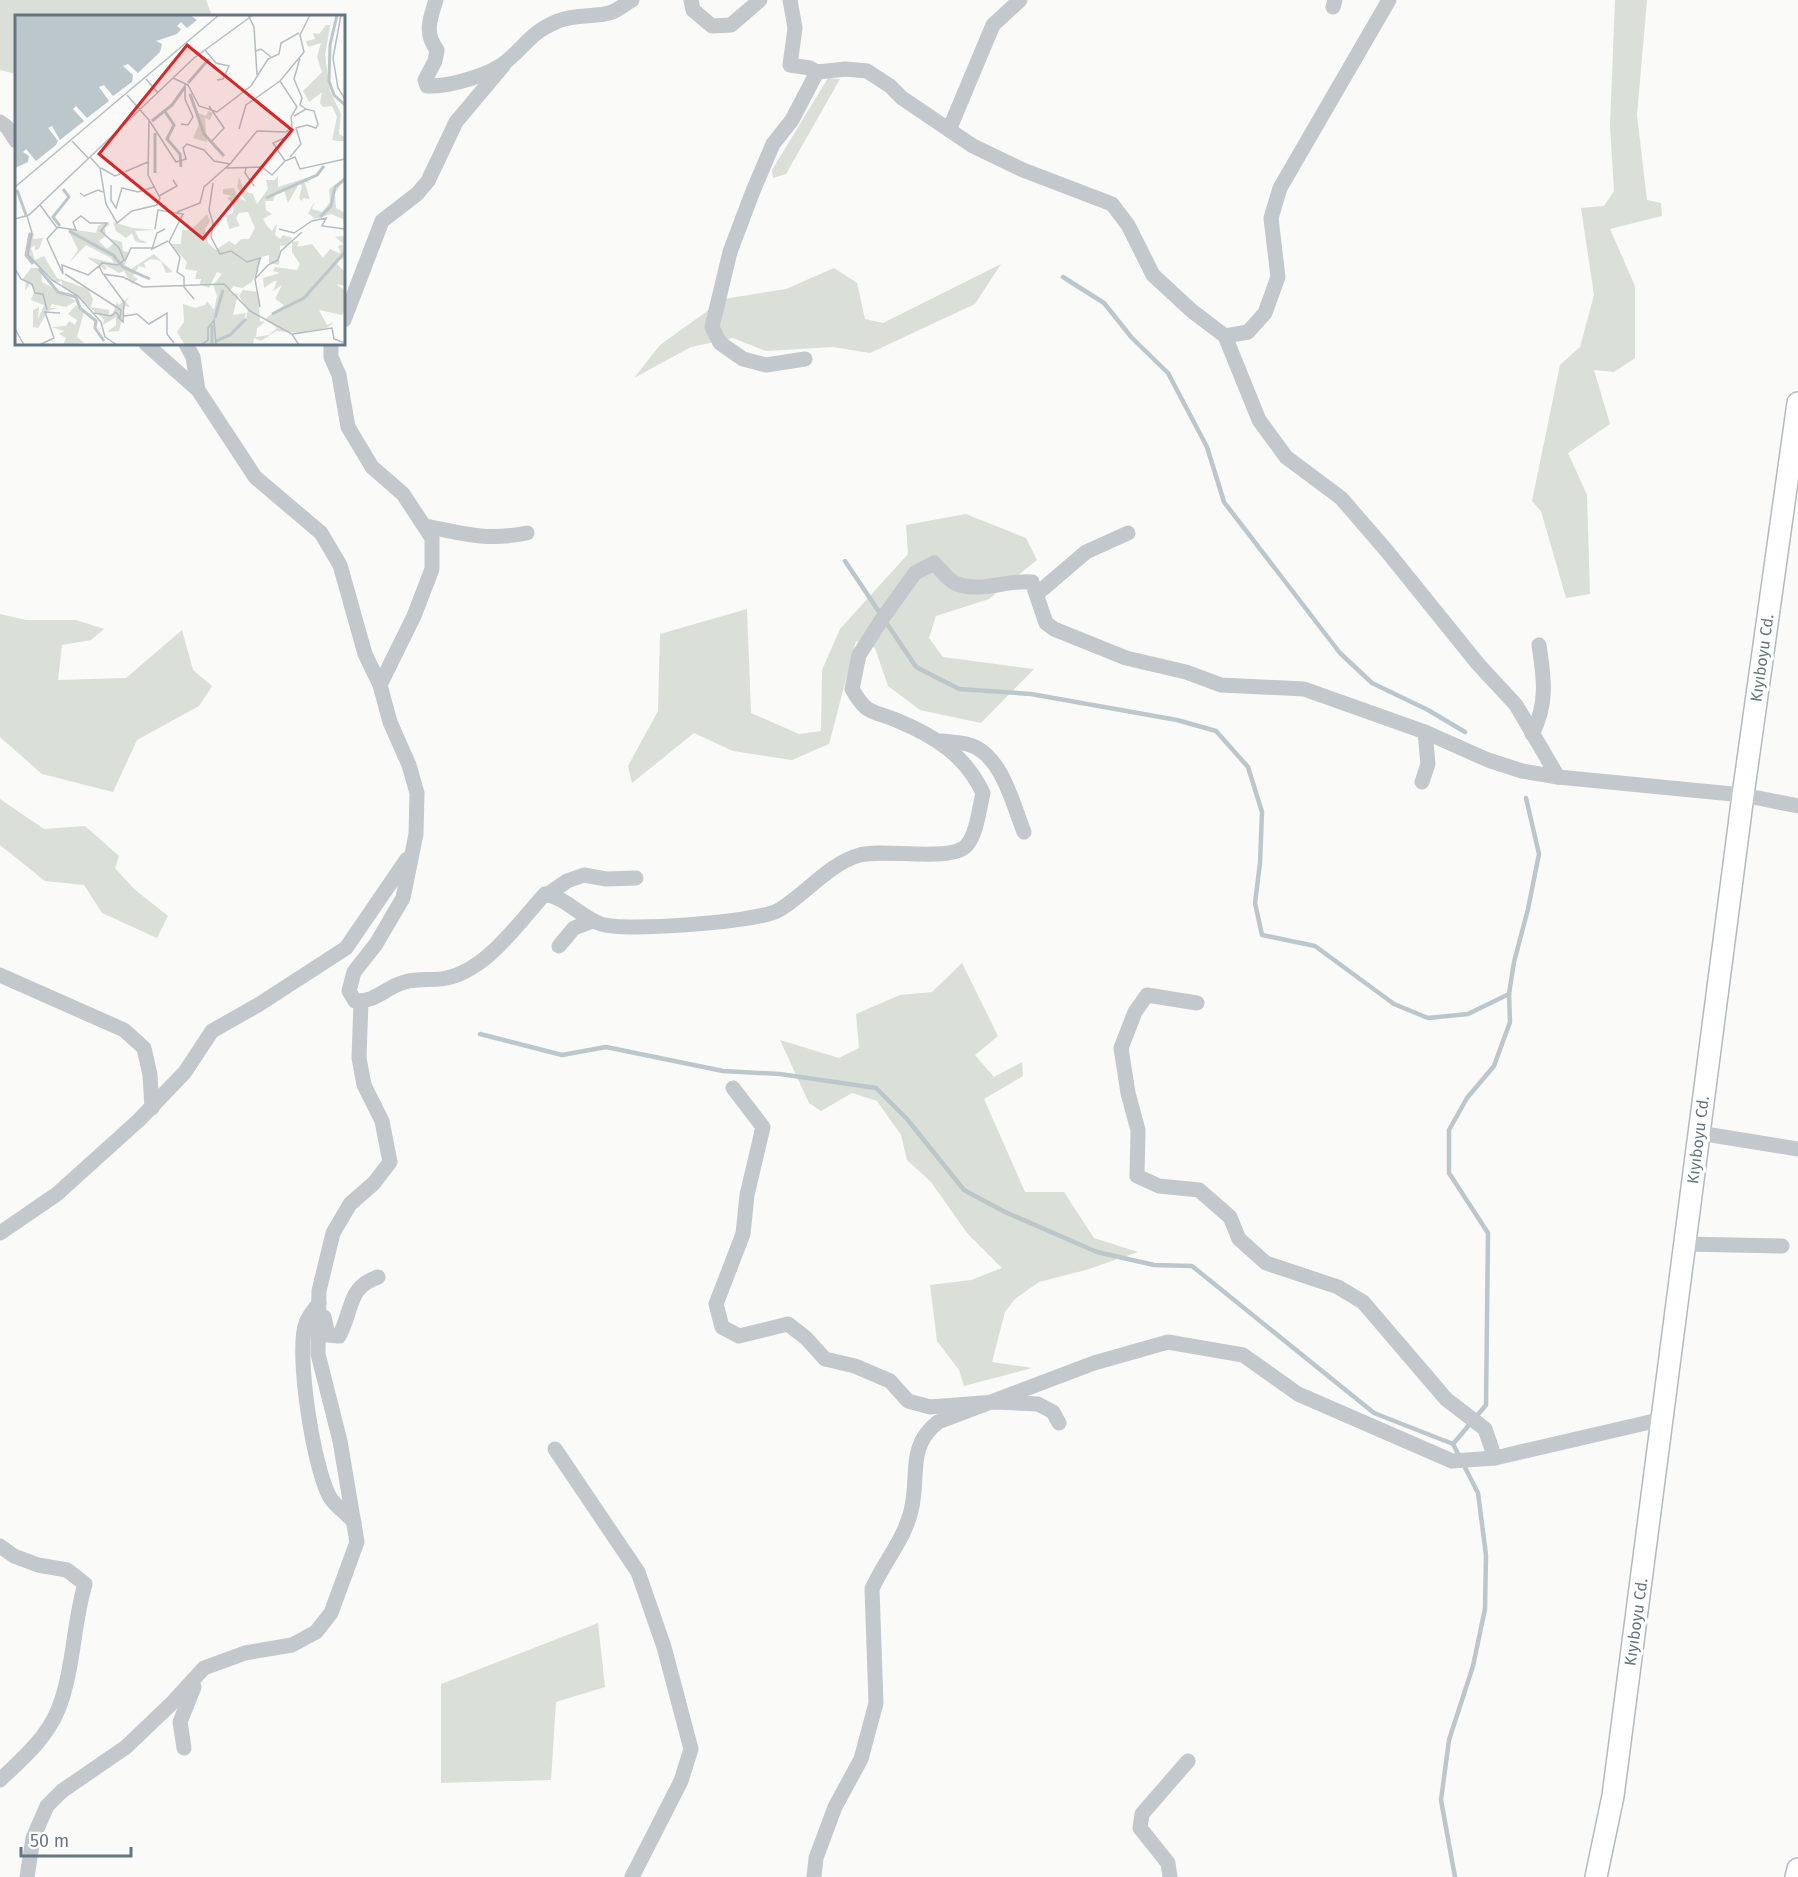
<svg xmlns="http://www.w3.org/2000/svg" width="1798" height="1877" viewBox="0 0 1798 1877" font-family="'Fira Sans',sans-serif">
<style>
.green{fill:#dadfd7}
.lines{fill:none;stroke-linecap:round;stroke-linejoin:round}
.stream{stroke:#bbc7cb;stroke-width:4.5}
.secondary-casing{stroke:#b3babf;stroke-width:24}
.street{stroke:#c3c8cc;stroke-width:15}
.secondary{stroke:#fff;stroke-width:21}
.labels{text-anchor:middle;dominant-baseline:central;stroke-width:6;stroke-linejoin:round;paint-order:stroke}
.street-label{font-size:16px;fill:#657683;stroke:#fff}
.inset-river{fill:none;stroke:#bbc7cb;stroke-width:3}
.inset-road{fill:none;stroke:#b5bdc2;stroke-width:1.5}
.view{fill:#d62828;fill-opacity:0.15;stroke:#d62828;stroke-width:3}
.inset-edge{fill:none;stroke:#657683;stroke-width:3}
</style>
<rect width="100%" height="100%" fill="#fafaf8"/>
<!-- green -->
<g class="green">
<polygon points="0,0 206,0 212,16 16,16 16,74 0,70"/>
<polygon points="1615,0 1647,0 1637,115 1647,200 1661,203 1662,216 1610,229 1635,286 1635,358 1614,372 1594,370 1610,424 1568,453 1587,495 1590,594 1566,598 1541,511 1532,501 1560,365 1580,347 1594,295 1581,208 1604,206 1614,191 1610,126"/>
<polygon points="828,78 840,79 786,174 773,178 772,170"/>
<polygon points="1001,264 975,304 870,353 833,347 766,351 733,338 691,347 634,378 660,345 724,299 786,289 834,268 857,283 865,319 883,323"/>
<polygon points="966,514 1026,538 1037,560 989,599 936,616 929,638 943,657 1034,669 981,723 920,710 888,686 875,648 856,641 829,744 792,760 733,751 694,733 632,783 628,766 658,711 660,634 747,609 751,713 799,734 821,731 822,670 840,629 908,554 906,525"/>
<polygon points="0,614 26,620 76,620 104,629 91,640 62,645 58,680 126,678 182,630 193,670 212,686 199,706 137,740 113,792 42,774 0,737"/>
<polygon points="0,799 44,829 85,826 119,856 115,868 134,889 168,916 157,938 102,913 84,885 45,881 0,845"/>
<polygon points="962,963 998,1036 975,1055 994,1077 1022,1062 1023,1076 984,1099 1025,1192 1064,1192 1094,1238 1138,1252 1086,1270 1039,1282 1015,1299 1005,1312 992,1362 1032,1368 964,1386 959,1370 937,1341 930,1285 971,1280 1002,1268 967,1233 931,1182 907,1160 901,1135 877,1101 852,1093 821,1111 809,1103 780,1040 839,1058 859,1048 856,1014 900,995 932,992"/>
<polygon points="598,1623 605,1687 556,1702 551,1780 441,1783 441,1684"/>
</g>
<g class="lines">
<!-- stream -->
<g class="stream">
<polyline points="1063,277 1104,303 1132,338 1168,373 1207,447 1224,502 1340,653 1372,683 1428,710 1465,732"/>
<polyline points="845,561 916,667 959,689 1031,694 1177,720 1216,731 1248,767 1262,812 1260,863 1255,903 1262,935 1315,946 1394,1004 1428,1018 1468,1014 1509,994"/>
<polyline points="480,1034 562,1055 606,1047 723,1071 780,1074 876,1088 907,1119 964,1190 1005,1212 1097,1252 1154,1265 1192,1266 1374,1413 1453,1444"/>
<polyline points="1455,1877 1441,1800 1449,1740 1473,1666 1485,1609 1486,1555 1478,1493 1453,1444 1486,1405 1488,1233 1449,1173 1449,1130 1467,1098 1494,1066 1510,1022 1509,994 1514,962 1528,909 1539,854 1526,798"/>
</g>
<!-- secondary casing -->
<g class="secondary-casing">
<g id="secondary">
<polyline points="1596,1877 1613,1796 1743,795 1798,403"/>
<polyline points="1796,1877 1798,1869"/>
</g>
</g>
<!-- street -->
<g class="street">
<path d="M 436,0 C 430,19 424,33 437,50 L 435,61 L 425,80 L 427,86 C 449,87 491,75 508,60 C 529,42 530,33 558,21 C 577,13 597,18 612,12 C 619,9 625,4 632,0"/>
<polyline points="691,0 693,10 712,26 731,25 760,0"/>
<polyline points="790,0 795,28 790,65 810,68 817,72 846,69 867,71 890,86 902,98 973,146 1023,170 1112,204 1128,225 1153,275 1192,311 1225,336 1259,420 1286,457 1341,498 1386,550 1478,664 1516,705 1558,777 1743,795 1798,806"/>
<polyline points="1333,7 1335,0"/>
<polyline points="0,122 7,127 16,141"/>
<polyline points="949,130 993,25 1020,0"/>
<polyline points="344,320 382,221 417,194 428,181 456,122 503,66"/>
<polyline points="1225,336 1248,332 1265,313 1278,277 1271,218 1280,188 1389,0"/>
<polyline points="146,344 198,390"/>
<polyline points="186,344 193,357 198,390 255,477 321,533 340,565 365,654 380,685"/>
<path d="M 331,344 L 331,357 L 339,375 L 348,427 L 372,467 L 403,494 L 432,538 L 432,569 L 414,616 L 380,685 L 390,722 L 409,765 L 417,793 L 416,834 L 403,898 L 376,944 L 354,972 L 349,991 L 355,1001 C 377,1002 385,987 405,982 C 419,978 434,981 447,978 C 488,969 518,923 545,894 C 567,898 580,917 601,924 C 625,932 754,922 777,911 C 803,897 829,863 860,855 C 884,848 952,863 967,845 C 977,833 979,809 983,793 C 965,755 935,736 896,720 C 871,710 867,715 852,689 L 859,655 L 882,619 L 915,573 L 934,563 C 940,569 948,580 955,583 C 980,594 1007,579 1032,582 L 1046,623 L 1054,629 L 1126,658 L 1186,672 L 1221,685 L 1304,689 L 1425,732 L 1488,760 L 1522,771 L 1558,777"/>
<polyline points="805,359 766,365 743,359 720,343 712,327 730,252 753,191 773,144 792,120 817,72"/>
<path d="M 426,526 C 464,534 488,541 527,533"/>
<polyline points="1038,593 1086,552 1128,533"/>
<path d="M 1532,734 C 1548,704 1544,678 1539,645"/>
<path d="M 942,741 C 951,742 961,742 970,745 C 1002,755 1013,805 1024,832"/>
<polyline points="1422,782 1428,764 1425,732"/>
<polyline points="547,895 567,881 584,875 606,879 636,878"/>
<polyline points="559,946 574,928 593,921"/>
<polyline points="0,975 124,1030 144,1048 150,1075 152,1108"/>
<polyline points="1197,1003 1147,995 1135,1012 1121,1048 1128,1093 1138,1130 1137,1176 1159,1186 1199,1190 1230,1217 1239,1239 1266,1263 1338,1287 1363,1302 1446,1399 1485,1429 1495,1458"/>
<polyline points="733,1088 763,1127 747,1195 743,1234 716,1304 722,1327 739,1336 788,1324 806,1338 825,1359 855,1366 890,1381 908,1401 930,1407 995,1402 1038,1404 1053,1412 1059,1423"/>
<polyline points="1699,1133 1798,1149"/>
<polyline points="0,1233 57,1194 139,1120 185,1072 212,1031 258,1005 346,948 407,859"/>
<polyline points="1685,1244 1782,1246"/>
<path d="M 319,1303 C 315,1309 308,1316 306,1323 C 295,1351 314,1473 331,1499 C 337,1507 347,1514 354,1522"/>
<path d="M 324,1317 L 328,1335 L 339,1336 C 353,1311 347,1287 378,1277"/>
<polyline points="555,1449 638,1572 664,1647 691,1749 681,1781 632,1877"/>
<path d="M 0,1546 L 14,1556 L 38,1565 L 67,1570 L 85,1584 C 73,1624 74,1670 58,1710 C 46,1739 22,1759 0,1780"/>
<polyline points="184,1748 180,1722 194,1687"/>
<polyline points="27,1877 33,1838 47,1806 62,1791 126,1747 171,1704 204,1668 245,1653 292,1645 316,1632 331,1613 357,1542 340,1441 318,1354 319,1291 333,1233 350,1204 374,1183 390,1162 382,1121 364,1085 359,1058 361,1002"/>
<path d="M 814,1877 L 816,1858 L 835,1807 L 861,1759 L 876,1703 L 872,1589 C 884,1562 904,1540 911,1511 C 920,1477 906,1447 938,1422 L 1094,1363 L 1168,1342 L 1243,1355 L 1298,1394 L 1452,1461 L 1495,1458 L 1663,1419"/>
<polyline points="1170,1877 1168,1863 1140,1828 1142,1814 1188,1761"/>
</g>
<!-- secondary -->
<use href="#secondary" class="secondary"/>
</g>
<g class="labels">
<!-- street labels -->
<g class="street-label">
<text transform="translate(1762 658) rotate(-82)">Kıyıboyu Cd.</text>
<text transform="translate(1698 1140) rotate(-83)">Kıyıboyu Cd.</text>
<text transform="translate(1636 1622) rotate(-82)">Kıyıboyu Cd.</text>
</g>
</g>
<!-- overview -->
<g transform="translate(15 15)">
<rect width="330" height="330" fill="#fafaf8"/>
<path d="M 317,0 L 310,40 L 315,76 L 326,99 L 324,119 L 330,122 L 330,126 L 322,126 L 317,125 L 322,102 L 317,91 L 308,92 L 305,88 L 307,77 L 294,87 L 288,76 L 307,57 L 302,42 L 306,28 L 293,32 L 291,26 L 300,24 L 298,18 L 304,19 L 311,10 L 315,10 ZM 193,96 L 198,98 L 195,105 L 190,103 L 192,127 L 178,123 L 185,107 L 181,97 L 191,101 ZM 263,160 L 263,172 L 297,161 L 293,168 L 289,166 L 295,184 L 288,183 L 287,186 L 284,183 L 287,171 L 284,169 L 273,188 L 269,175 L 260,180 L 258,186 L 250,186 L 251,195 L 257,199 L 248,204 L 252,211 L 257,216 L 262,208 L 260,220 L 265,224 L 268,220 L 277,223 L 273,230 L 265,231 L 264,250 L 254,248 L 254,240 L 247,242 L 237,267 L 227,273 L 218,271 L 215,277 L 223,279 L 218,300 L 231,298 L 228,307 L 230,305 L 233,296 L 224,281 L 228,275 L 243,277 L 245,306 L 250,307 L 242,313 L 241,322 L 254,320 L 262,313 L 250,304 L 269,290 L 260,284 L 267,270 L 258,276 L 262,266 L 259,266 L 249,273 L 248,263 L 265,258 L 258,256 L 260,252 L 282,255 L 285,249 L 277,237 L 277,227 L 284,226 L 282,232 L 297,229 L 308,243 L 315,234 L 326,239 L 323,231 L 329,229 L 320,222 L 326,221 L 330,222 L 330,244 L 319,246 L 330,257 L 330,271 L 321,269 L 330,275 L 330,295 L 327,300 L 304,295 L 312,310 L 319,307 L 312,313 L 286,318 L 261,316 L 246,326 L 239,323 L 238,330 L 170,330 L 162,317 L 169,307 L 168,289 L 180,293 L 190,290 L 192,286 L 199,295 L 202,281 L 198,270 L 207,259 L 202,257 L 194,273 L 185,269 L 186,264 L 180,264 L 182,256 L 170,254 L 172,247 L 155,229 L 166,229 L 167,215 L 176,215 L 192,199 L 195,206 L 190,214 L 193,228 L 201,235 L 214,226 L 220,230 L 226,224 L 234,224 L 240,213 L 233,197 L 224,198 L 221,203 L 225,211 L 214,214 L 211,201 L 218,198 L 218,189 L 212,183 L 217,181 L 208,179 L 208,174 L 219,173 L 223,183 L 231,186 L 222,172 L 224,162 L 229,176 L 238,179 L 242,189 L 253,174 L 251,165 L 260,165 ZM 330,163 L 320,178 L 321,193 L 330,198 L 330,205 L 316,199 L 300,204 L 293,198 L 300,186 L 297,194 L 307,197 L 315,187 L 314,174 ZM 91,207 L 95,209 L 90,213 L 91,221 L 84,226 L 92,234 L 99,228 L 93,223 L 107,227 L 108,236 L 113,237 L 110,250 L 116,254 L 139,239 L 158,257 L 151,258 L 146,246 L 136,244 L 129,248 L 131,253 L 124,251 L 118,261 L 123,264 L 117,269 L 109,256 L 104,258 L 88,249 L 92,253 L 90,255 L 76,245 L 72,242 L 99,248 L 96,243 L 71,230 L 54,248 L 63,235 L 53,214 L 81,218 L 83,211 ZM 98,207 L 118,213 L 141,215 L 120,216 L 124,224 L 133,228 L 126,228 L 120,226 L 117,218 L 111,223 L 101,216 ZM 14,217 L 19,219 L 18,224 L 28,223 L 24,234 L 20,235 L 20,230 L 16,233 L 20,245 L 29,241 L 42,263 L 73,274 L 78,284 L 76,292 L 94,295 L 94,300 L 98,298 L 102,287 L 104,290 L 114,282 L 111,287 L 115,292 L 110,291 L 104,316 L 92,317 L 101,310 L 101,302 L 88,310 L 89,304 L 47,270 L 47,266 L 41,267 L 26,253 L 27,267 L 61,286 L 51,292 L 37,289 L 35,293 L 43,293 L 33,296 L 23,313 L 18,312 L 18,295 L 24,292 L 23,304 L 29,290 L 16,285 L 20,275 L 15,269 L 10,276 L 11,267 L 7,265 L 16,253 L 24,253 L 10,241 ZM 61,290 L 69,297 L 62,322 L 69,328 L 48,330 L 51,323 L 44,319 L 49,316 L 37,312 L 51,311 L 54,306 L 60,310 L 62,305 L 53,299 Z" fill="#dadfd7"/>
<path d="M 0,0 L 175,0 L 182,5 L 172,13 L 166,7 L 162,11 L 166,14 L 162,19 L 141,26 L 147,29 L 145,37 L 123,58 L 113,49 L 108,51 L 118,60 L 117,67 L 98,81 L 89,70 L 84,72 L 94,86 L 72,103 L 61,91 L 58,94 L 69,106 L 45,125 L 37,111 L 33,113 L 43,126 L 41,130 L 21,146 L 11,134 L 8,137 L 14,141 L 13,147 L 0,153 Z" fill="#bbc7cb"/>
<path class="inset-river" d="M 322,0 L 315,30 L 314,66 L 319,80 L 330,90M 173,68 L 194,44M 175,79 L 189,119 L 209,141M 149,95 L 159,110 L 152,124 L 165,139 L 166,152M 137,106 L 157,90 L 170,72M 140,158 L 140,118M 2,175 L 11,200M 251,183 L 302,160 L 309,151M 305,202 L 316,191 L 320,172 L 330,164M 45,211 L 38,202 L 54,182 L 48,174M 54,216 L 98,240 L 108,252 L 135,264M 15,218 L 11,240 L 18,249M 24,254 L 43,277 L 61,282 L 65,293 L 81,306 L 80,313 L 89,326M 257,299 L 289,283 L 330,237M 200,303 L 208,275M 201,326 L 215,320 L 231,304M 197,330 L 197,310"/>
<path class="inset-road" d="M 233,0 L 239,12 L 242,60M 326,0 L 318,43 L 323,73 L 330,84M 190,35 L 201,48 L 214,51 L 208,64 L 202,65M 241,36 L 246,34 L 256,42M 285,43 L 279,64 L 287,83 L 285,90 L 291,94M 158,63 L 173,70 L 184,91 L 202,97 L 236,71 L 253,44 L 264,39 L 266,28 L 284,18M 131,64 L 143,78M 194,91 L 209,113 L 197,126M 134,105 L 161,147 L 171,144 L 168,133 L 172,129 L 189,135 L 199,146 L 215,149 L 189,172 L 185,188 L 162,197M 166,109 L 173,110 L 178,102 L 170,84 L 170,69M 277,112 L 276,120 L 258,128 L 270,146 L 280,142 L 285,154 L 330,144M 224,114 L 231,90 L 265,66M 57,126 L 73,143M 75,142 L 85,153 L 91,189 L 102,208 L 117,196 L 142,190 L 145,183 L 133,160 L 134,105 L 112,80M 275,142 L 286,129 L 281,113 L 292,110 L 301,113 L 303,109 L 299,96 L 291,94 L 279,101M 215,149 L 242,116 L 271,117 L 277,112 L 276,102 L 282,92 L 265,66 L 289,37 L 285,20 L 295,0M 86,153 L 100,161 L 133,147M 211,153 L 247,152 L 257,160 L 270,146M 231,153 L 230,158 L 239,171M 198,168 L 194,195 L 198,208 L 196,222 L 205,239 L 216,236 L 232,247 L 245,243 L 240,264 L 245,292M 96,170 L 96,185 L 101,193 L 107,173 L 123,177 L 139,172M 0,172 L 204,0M 65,178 L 69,181 L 83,175 L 88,177M 144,181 L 162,171 L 158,165M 25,190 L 42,213 L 32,224 L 48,259 L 47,250 L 73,260 L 84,251 L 88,259 L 108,262 L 128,272 L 209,269 L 235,296 L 277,319 L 284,330M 12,201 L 17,218 L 13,240 L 37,265 L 63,281 L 86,307 L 90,322 L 102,330M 0,204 L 14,200 L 179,43 L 238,0M 41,212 L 61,215 L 58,207 L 66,201 L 75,208 L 92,208 L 86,216 L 104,233 L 109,245 L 103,250 L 87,248 L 84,251M 140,214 L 143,195 L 168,199 L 154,227 L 165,242 L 162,257 L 169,262 L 169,272 L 179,284M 150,214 L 142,218 L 137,234 L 153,226M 264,214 L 279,218 L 297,206 L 311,203 L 307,211 L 330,214M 110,246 L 116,233 L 137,233M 0,254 L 6,264 L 17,269 L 20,278 L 28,279 L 32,295M 50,259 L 106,295 L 105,303 L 101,297 L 96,301 L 79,298M 89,260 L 109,287 L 108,307 L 103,302M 241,263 L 253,250 L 263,245 L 266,236 L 287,217M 109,301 L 122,299 L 134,309 L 152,298 L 152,319 L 159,328M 0,314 L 9,330M 278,319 L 317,313 L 319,324 L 330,328M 24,330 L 39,323 L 30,297 L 45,298M 186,330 L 193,325 L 193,313 L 199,305 L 201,330"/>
<path class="view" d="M 172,30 L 277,115 L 188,224 L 84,139 Z"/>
<rect width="330" height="330" class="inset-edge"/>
</g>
<!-- scale -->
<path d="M21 1847v9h110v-9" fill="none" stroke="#657683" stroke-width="3"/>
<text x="30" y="1847" font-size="18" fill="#657683" stroke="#ffffff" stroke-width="4.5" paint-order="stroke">50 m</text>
</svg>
